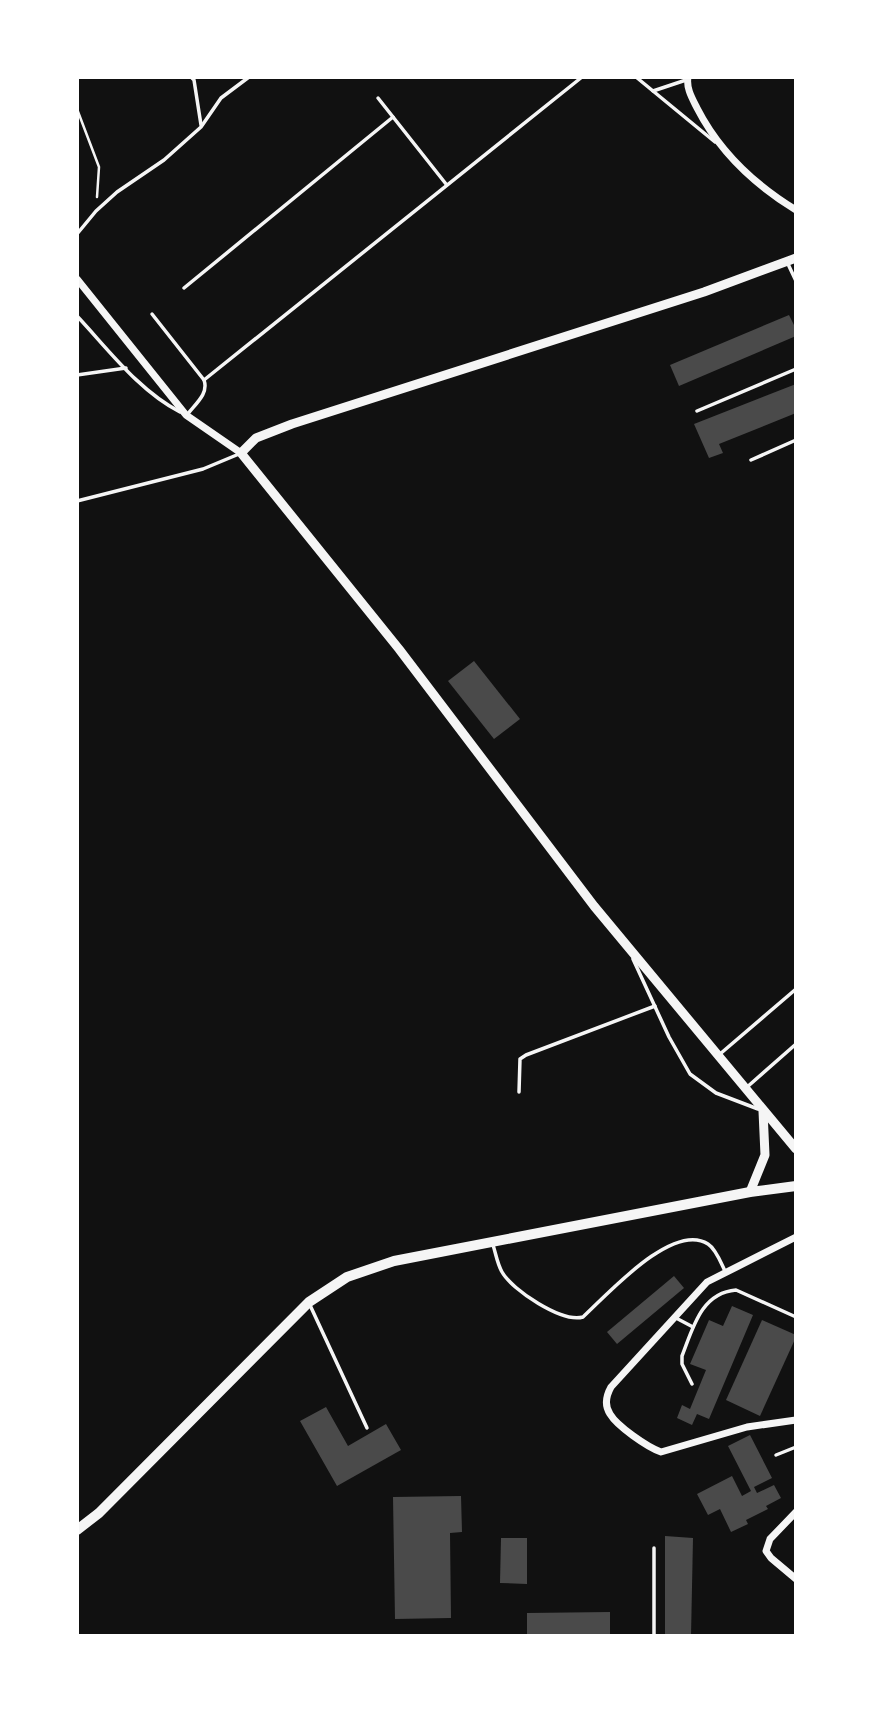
<svg xmlns="http://www.w3.org/2000/svg" width="873" height="1713" viewBox="0 0 873 1713" font-family="'DejaVu Sans',sans-serif">
<style>
.building{fill:#4a4a4a}
.lines{fill:none;stroke-linecap:round;stroke-linejoin:round}
.path{stroke:#f5f5f5;stroke-width:2.5}
.service{stroke:#f5f5f5;stroke-width:3.5}
.minor{stroke:#f5f5f5;stroke-width:7}
.tertiary{stroke:#f5f5f5;stroke-width:9}
.secondary{stroke:#f5f5f5;stroke-width:10}
</style>
<rect width="100%" height="100%" fill="#111"/>
<!-- building -->
<g class="building">
<polygon points="789,315 796,329 796,336 679,386 670,365"/>
<polygon points="796,384 796,413 719,444 723,453 709,458 694,424"/>
<polygon points="474,661 520,719 494,739 448,681"/>
<polygon points="674,1276 684,1288 617,1344 607,1332"/>
<polygon points="732,1306 753,1315 709,1419 697,1414 692,1425 677,1418 682,1405 690,1409 706,1370 690,1364 709,1320 723,1326"/>
<polygon points="762,1320 796,1335 796,1337 760,1416 726,1400"/>
<polygon points="326,1407 348,1446 386,1424 401,1450 337,1486 300,1421"/>
<polygon points="750,1435 772,1478 754,1487 757,1493 774,1485 781,1498 766,1506 768,1509 746,1520 748,1524 731,1532 720,1509 708,1515 697,1494 732,1476 742,1496 751,1491 728,1446"/>
<polygon points="461,1496 462,1532 450,1533 451,1618 395,1619 393,1497"/>
<polygon points="665,1536 693,1538 691,1636 665,1636"/>
<polygon points="501,1538 527,1538 527,1584 500,1583"/>
<polygon points="610,1612 610,1636 527,1636 527,1613"/>
</g>
<g class="lines">
<!-- path -->
<polyline class="path" points="77,109 99,167 97,197"/>
<!-- service -->
<g class="service">
<polyline points="191,77 194,80 201,125"/>
<polyline points="636,77 653,91 686,80"/>
<polyline points="653,91 715,142"/>
<polyline points="378,98 446,184"/>
<polyline points="77,234 96,211 117,192 164,160 201,127 221,98 249,77"/>
<polyline points="788,264 796,281"/>
<polyline points="184,288 393,117"/>
<polyline points="152,314 204,380"/>
<path d="M 77,316 C 108,349 138,390 180,412"/>
<polyline points="77,375 126,368"/>
<polyline points="697,411 796,369"/>
<path d="M 187,415 C 195,404 209,394 204,380 L 582,77"/>
<polyline points="751,460 796,440"/>
<polyline points="77,501 203,469 239,454"/>
<polyline points="633,959 669,1037 690,1074 716,1093 758,1109"/>
<polyline points="720,1054 796,989"/>
<polyline points="746,1088 796,1044"/>
<polyline points="519,1092 520,1059 526,1055 655,1006"/>
<path d="M 493,1245 C 496,1254 497,1263 502,1272 C 512,1290 562,1323 583,1317 C 607,1295 673,1221 708,1244 C 716,1249 721,1263 725,1271"/>
<polyline points="309,1303 367,1428"/>
<polyline points="676,1318 693,1327"/>
<path d="M 692,1384 L 682,1364 L 682,1356 C 693,1328 701,1293 736,1290 L 796,1317"/>
<polyline points="776,1455 796,1447"/>
<polyline points="654,1636 654,1548"/>
</g>
<!-- minor -->
<g class="minor">
<path d="M 688,77 C 686,88 692,98 697,108 C 719,151 755,185 796,210"/>
<polyline points="77,279 186,415 241,453"/>
<path d="M 796,1237 L 707,1282 L 611,1387 C 606,1396 604,1405 610,1414 C 617,1426 647,1447 661,1452 L 747,1427 L 796,1420"/>
<polyline points="796,1512 770,1539 766,1551 771,1558 796,1579"/>
</g>
<!-- tertiary -->
<g class="tertiary">
<polyline points="796,258 704,292 292,424 256,438 241,453 399,649 594,906 796,1149"/>
<polyline points="750,1192 765,1155 763,1111"/>
</g>
<!-- secondary -->
<polyline class="secondary" points="77,1530 99,1513 309,1302 347,1277 394,1261 750,1192 796,1186"/>
</g>
<!-- border -->
<rect width="873" height="1713" fill="none" stroke="#ffffff" stroke-width="158"/>
</svg>
